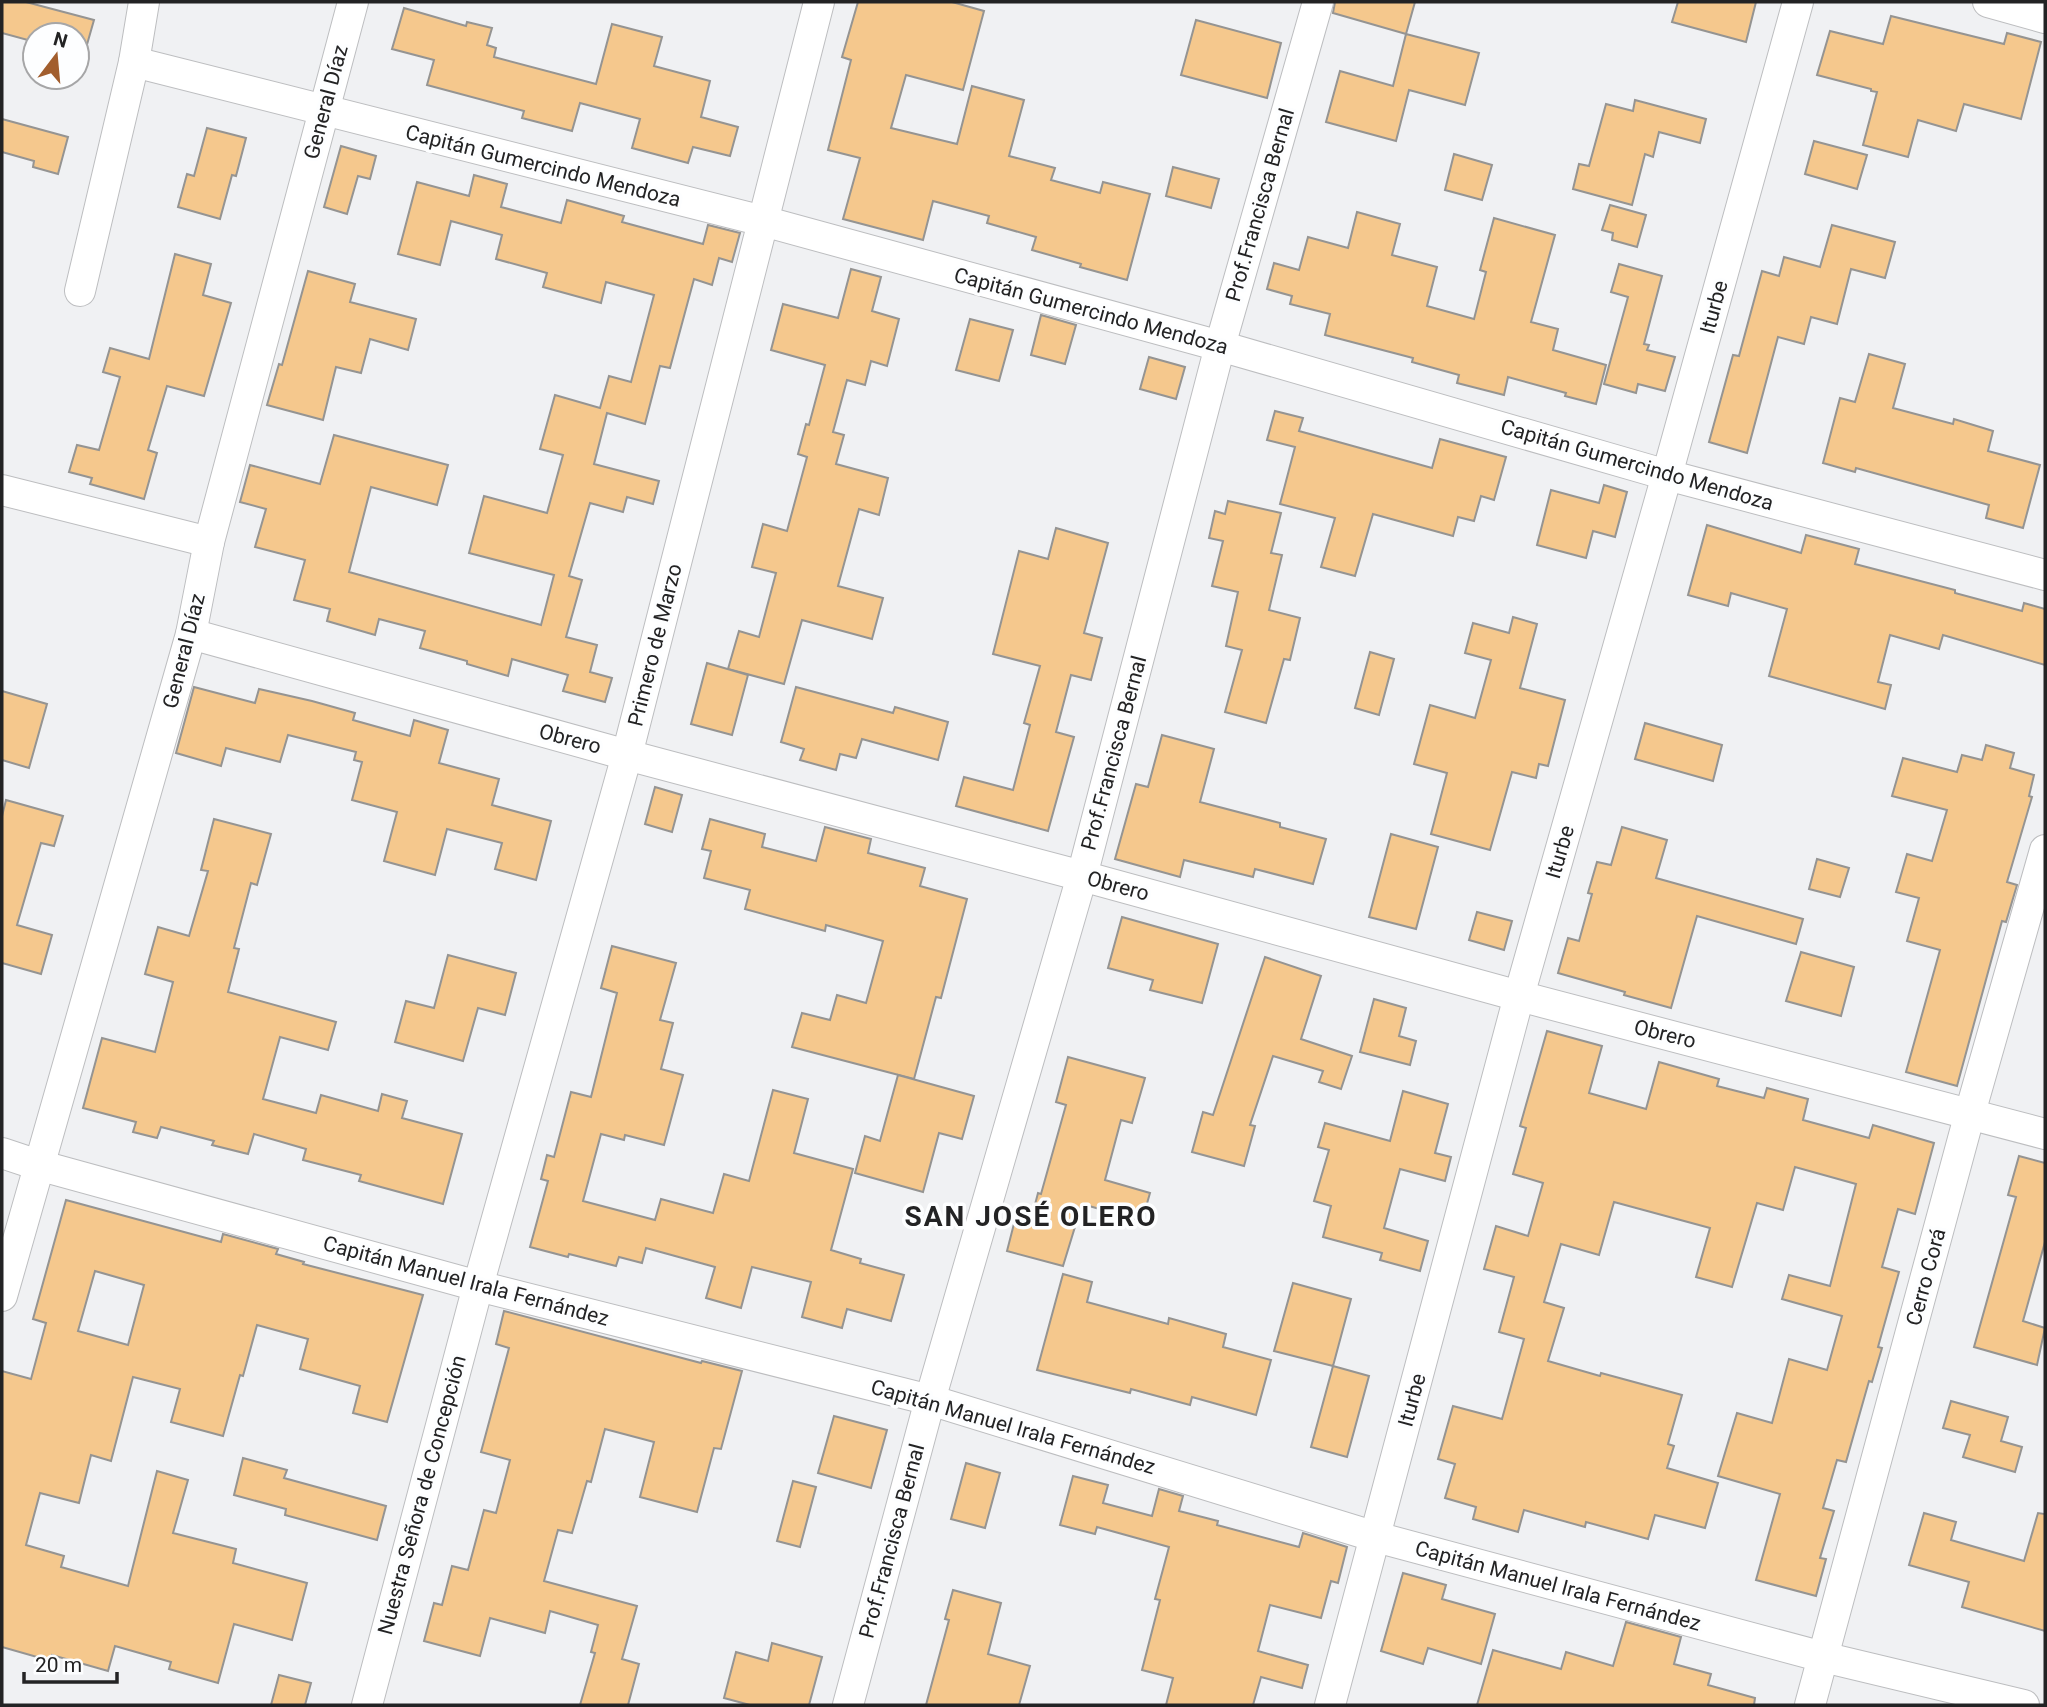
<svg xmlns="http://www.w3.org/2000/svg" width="2047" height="1707" viewBox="0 0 2047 1707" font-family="Roboto,sans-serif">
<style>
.building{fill:#f5c88d;stroke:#959492;stroke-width:2;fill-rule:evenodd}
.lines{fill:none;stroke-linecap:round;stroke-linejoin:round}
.street-casing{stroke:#bdbec0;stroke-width:32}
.street{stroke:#fff;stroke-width:30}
.labels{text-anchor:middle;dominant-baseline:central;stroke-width:7;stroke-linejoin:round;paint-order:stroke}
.street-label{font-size:21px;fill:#232324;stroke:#fdfeff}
.district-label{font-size:28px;font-weight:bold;letter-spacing:2px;fill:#232324;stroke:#fdfeff}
</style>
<rect width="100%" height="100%" fill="#f0f1f3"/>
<!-- building -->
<g class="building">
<polygon points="2,2 26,2 94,20 84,55 77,53 77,35 35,35 35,42 2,33"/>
<polygon points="858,2 952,2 984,11 963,90 906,75 891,128 957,144 972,86 1024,100 1009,156 1055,168 1051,180 1100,193 1103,182 1150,194 1127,280 1080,267 1081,264 1032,250 1036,237 987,223 989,216 933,201 923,240 843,219 860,158 828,150 851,60 842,57"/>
<polygon points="1335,2 1415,2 1406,34 1333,13"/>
<polygon points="1678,2 1756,2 1746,42 1672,22"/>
<polygon points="404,8 466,26 467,22 492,28 487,45 496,48 494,57 596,84 612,24 662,37 654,66 710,81 701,117 738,127 730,156 693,147 688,163 632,148 640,119 580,103 572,131 522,118 524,111 427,85 434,60 392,49"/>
<polygon points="1891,16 2004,44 2007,33 2041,42 2021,119 1964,104 1956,131 1918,120 1908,157 1863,145 1877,92 1871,91 1871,89 1817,75 1830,31 1883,44"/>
<polygon points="1196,20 1281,43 1267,98 1181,75"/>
<polygon points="1406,34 1479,53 1465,105 1409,90 1396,141 1326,122 1340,71 1393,86"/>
<polygon points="1635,100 1706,119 1700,143 1659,132 1653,157 1645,154 1632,205 1573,189 1579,164 1589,166 1606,104 1633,111"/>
<polygon points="2,119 68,137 58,174 33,167 34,161 2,152"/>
<polygon points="207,128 246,138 236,176 232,175 220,219 178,207 187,174 194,176"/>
<polygon points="1814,141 1867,155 1857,189 1805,174"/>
<polygon points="341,146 376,156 370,179 358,176 347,214 324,207"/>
<polygon points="1454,154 1492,165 1482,200 1445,190"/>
<polygon points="1173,167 1219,179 1211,208 1166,196"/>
<polygon points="474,175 507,184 501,207 561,223 567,200 624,216 622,222 703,244 708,225 740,233 732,262 719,258 712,285 694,279 670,368 660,366 645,424 607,413 594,464 659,481 653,504 627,497 623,512 590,503 569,576 582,580 566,637 597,645 590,672 612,678 605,702 563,691 568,675 512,659 508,676 467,664 467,661 420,648 425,631 379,619 375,635 327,621 330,609 294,600 305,560 255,547 266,509 240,502 250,465 320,484 334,435 448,465 437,505 371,487 349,572 541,625 554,575 469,553 484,496 547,513 563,455 540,449 555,395 600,408 609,376 631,382 654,295 606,282 601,303 543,287 547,273 496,259 502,235 451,221 440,265 398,254 417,182 469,196"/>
<polygon points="1610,205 1646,215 1637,247 1612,240 1613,233 1602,230"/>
<polygon points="1357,212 1400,224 1392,255 1437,267 1427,306 1474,319 1486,272 1480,270 1494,218 1555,235 1531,322 1558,329 1553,350 1606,365 1596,404 1565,396 1566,393 1508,377 1504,395 1457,383 1459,375 1412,362 1413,358 1325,335 1330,314 1290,304 1292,296 1267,289 1274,263 1299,270 1308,237 1348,248"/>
<polygon points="1832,225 1895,242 1885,278 1851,269 1837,324 1811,317 1804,344 1778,337 1747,453 1709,442 1733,355 1739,356 1762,271 1779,276 1784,257 1820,267"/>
<polygon points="175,254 211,264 203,295 231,303 204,396 167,386 148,450 157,453 144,499 90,484 92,478 69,472 77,445 99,450 120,377 103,372 110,348 149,359"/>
<polygon points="1619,264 1662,276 1644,344 1649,345 1647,350 1675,357 1665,391 1638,384 1636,393 1604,384 1628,297 1611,292"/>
<polygon points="851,269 881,277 872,311 899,319 887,366 871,361 865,385 847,380 833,432 844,435 836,464 888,478 879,515 859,509 838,586 883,598 872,639 802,620 784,684 728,669 739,631 759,637 776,573 752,567 763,524 787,531 807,457 798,454 806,424 809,425 825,365 771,350 783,304 838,318"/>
<polygon points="308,271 355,284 350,302 416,319 408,350 370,339 361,373 336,367 323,420 267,405 279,364 282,365"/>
<polygon points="1041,315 1076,325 1065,364 1031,355"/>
<polygon points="970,319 1013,330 999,381 956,370"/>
<polygon points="1869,354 1905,364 1893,408 1953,424 1954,419 1993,431 1988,451 2040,465 2023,528 1986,518 1989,505 1856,468 1855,472 1823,463 1840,398 1855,402"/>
<polygon points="1149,357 1185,367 1176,399 1140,389"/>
<polygon points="1275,411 1303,418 1299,431 1432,468 1440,439 1506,457 1494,500 1481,496 1474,521 1458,517 1453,536 1373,514 1355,576 1321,567 1335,518 1280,504 1295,447 1267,440"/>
<polygon points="1604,485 1627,492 1615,537 1593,531 1586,558 1537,545 1551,490 1599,503"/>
<polygon points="1228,501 1281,513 1271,553 1282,555 1269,610 1300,618 1290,660 1284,659 1266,723 1225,712 1242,650 1226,646 1238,592 1212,586 1223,541 1209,538 1215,511 1225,514"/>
<polygon points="1707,525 1801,553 1806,535 1859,549 1855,564 1955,590 1955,593 2022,611 2024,603 2045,609 2045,665 1943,635 1939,649 1890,635 1878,682 1891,685 1885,709 1769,676 1787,609 1731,593 1728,606 1688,595"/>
<polygon points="1056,528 1108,543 1084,633 1102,638 1091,680 1071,675 1056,732 1074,737 1048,831 956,806 964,777 1013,790 1030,725 1024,723 1040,666 993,654 1019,551 1048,559"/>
<polygon points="1513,617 1537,624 1520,688 1565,700 1548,766 1539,764 1536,778 1512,772 1490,850 1431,834 1447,773 1414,764 1430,705 1475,718 1491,660 1465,653 1473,623 1509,633"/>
<polygon points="1370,652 1394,659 1379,715 1355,708"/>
<polygon points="707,663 748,675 732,735 691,724"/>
<polygon points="194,687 255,703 259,689 312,701 355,713 353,720 410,736 414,720 448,730 439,763 499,779 492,805 551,821 536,880 495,869 502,843 447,829 435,875 384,861 397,812 352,800 362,762 354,760 356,752 288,735 280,762 226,748 221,766 176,753"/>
<polygon points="796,687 893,713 895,707 948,722 938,760 862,739 856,758 840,754 836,770 800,760 804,749 781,742"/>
<polygon points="2,691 47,704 29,768 2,760"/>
<polygon points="1645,723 1722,745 1713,781 1635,759"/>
<polygon points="1162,735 1214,749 1200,802 1280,823 1280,827 1326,839 1313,884 1255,869 1253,877 1184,860 1180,877 1115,859 1136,784 1148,787"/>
<polygon points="1986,745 2014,753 2010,768 2034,775 2029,796 2032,797 2007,882 2017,885 2006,922 2002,921 1957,1086 1906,1072 1940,950 1907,941 1919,898 1896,892 1907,854 1932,861 1947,810 1892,796 1903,758 1957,772 1962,755 1982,760"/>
<polygon points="655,787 682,795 672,832 645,824"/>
<polygon points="6,800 63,816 54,846 41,843 17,925 52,935 41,974 2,963 2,816"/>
<polygon points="214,819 271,834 257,885 251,883 234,948 239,949 228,992 336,1022 328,1050 280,1037 263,1099 316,1113 321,1095 378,1111 382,1094 407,1101 402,1118 462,1134 443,1204 359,1181 361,1175 303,1160 306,1149 254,1134 248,1154 212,1145 214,1141 161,1127 157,1138 133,1132 136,1122 83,1108 102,1038 155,1052 173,982 145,974 158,927 189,936 208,871 201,870"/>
<polygon points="710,819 765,834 762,847 816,861 825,827 871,839 868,853 925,868 920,886 967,899 941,998 936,997 914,1079 792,1047 802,1013 830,1020 837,995 866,1003 883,941 826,925 825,931 745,909 750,890 704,878 711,851 702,849"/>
<polygon points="1622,827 1667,840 1656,878 1803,919 1796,944 1697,916 1671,1008 1624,995 1625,992 1558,973 1568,938 1579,941 1592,894 1588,893 1597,862 1611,865"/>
<polygon points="1391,834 1438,847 1416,929 1369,917"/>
<polygon points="1817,859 1849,868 1840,897 1809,889"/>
<polygon points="1477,912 1512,921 1504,950 1469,940"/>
<polygon points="1122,917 1218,944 1202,1003 1150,990 1153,980 1108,968"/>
<polygon points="612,946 676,963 660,1020 673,1023 661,1069 683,1075 664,1145 625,1135 624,1140 601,1134 583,1201 655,1220 661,1199 713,1213 724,1174 749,1181 773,1090 808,1099 794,1153 853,1169 831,1250 861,1259 860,1263 904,1275 891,1321 847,1309 842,1328 802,1317 811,1282 752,1267 741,1308 706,1298 715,1267 646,1248 642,1263 619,1257 616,1266 569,1254 568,1257 530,1247 548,1181 541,1179 547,1155 554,1157 571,1092 591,1097 617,993 601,988"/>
<polygon points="1801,952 1854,967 1841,1016 1786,1001"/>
<polygon points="448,955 516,973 505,1015 478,1008 463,1061 395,1042 406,1001 434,1008"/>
<polygon points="1265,957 1321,976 1301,1039 1352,1056 1341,1089 1319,1082 1323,1071 1273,1056 1250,1125 1255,1126 1244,1166 1192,1152 1203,1112 1213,1115"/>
<polygon points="1374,999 1406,1008 1399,1036 1416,1041 1410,1065 1360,1052"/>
<polygon points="1547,1031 1602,1046 1589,1093 1646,1109 1659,1062 1719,1079 1717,1086 1764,1098 1767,1088 1808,1099 1803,1120 1869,1138 1873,1125 1934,1143 1915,1214 1898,1209 1882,1267 1899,1272 1878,1347 1882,1348 1872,1382 1869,1381 1846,1462 1837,1460 1823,1508 1834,1511 1820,1558 1826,1559 1816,1596 1756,1580 1780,1494 1718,1476 1737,1413 1772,1423 1789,1359 1827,1370 1842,1316 1782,1299 1789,1275 1830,1286 1856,1184 1795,1167 1783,1210 1757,1203 1732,1287 1696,1277 1710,1228 1614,1202 1599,1255 1561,1244 1544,1302 1564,1308 1548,1361 1600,1376 1601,1373 1682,1395 1668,1444 1674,1446 1667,1468 1718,1483 1705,1528 1655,1515 1648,1539 1586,1522 1585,1527 1524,1510 1518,1532 1473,1519 1476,1507 1445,1498 1455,1464 1438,1459 1453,1406 1502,1419 1524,1339 1499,1332 1514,1277 1484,1269 1496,1226 1528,1236 1543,1183 1513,1174 1526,1128 1520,1126"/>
<polygon points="1068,1057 1145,1078 1132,1123 1121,1120 1105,1180 1150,1193 1142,1221 1082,1204 1063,1266 1007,1251 1017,1212 1032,1216 1038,1193 1041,1194 1066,1105 1056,1102"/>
<polygon points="898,1075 974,1096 962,1139 939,1133 923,1192 855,1173 865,1136 880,1141"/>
<polygon points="1403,1091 1448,1104 1435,1153 1451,1157 1445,1181 1400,1169 1384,1228 1428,1241 1420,1271 1380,1260 1382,1253 1323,1237 1331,1206 1314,1201 1329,1150 1318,1147 1325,1123 1390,1141"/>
<polygon points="2019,1156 2045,1163 2045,1242 2023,1321 2045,1328 2037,1365 1974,1347 2016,1197 2008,1195"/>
<path d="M 66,1200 L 221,1242 L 223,1234 L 278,1249 L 276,1254 L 304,1262 L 303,1264 L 423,1295 L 387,1422 L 353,1413 L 360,1386 L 300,1369 L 308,1339 L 257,1325 L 243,1376 L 240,1375 L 223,1436 L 171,1422 L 180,1389 L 133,1377 L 111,1461 L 91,1455 L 79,1503 L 40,1493 L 26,1545 L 64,1556 L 61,1567 L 128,1586 L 157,1471 L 188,1480 L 173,1533 L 236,1549 L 233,1563 L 307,1583 L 292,1640 L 234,1624 L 218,1683 L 169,1669 L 171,1662 L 115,1646 L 108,1671 L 52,1655 L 51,1661 L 2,1647 L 2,1371 L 31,1379 L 46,1323 L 33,1319 ZM 95,1271 L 144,1285 L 128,1345 L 78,1331 Z"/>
<polygon points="1063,1274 1092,1282 1087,1302 1168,1324 1169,1318 1226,1334 1223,1347 1271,1360 1256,1415 1192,1397 1190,1405 1131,1389 1130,1393 1037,1370"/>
<polygon points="1293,1283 1351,1299 1333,1366 1274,1351"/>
<polygon points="504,1311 701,1363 702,1361 742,1371 721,1449 714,1448 697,1512 640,1497 654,1442 605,1429 591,1482 587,1481 572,1533 558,1530 544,1581 637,1606 622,1659 639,1664 628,1705 580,1705 595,1653 591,1652 598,1625 550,1611 545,1633 490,1618 480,1656 424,1641 434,1603 442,1605 452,1566 468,1570 484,1510 496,1513 510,1460 481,1452 509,1348 496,1344"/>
<polygon points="1333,1366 1369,1376 1347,1457 1311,1447"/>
<polygon points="1951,1401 2008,1417 2001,1441 2022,1447 2015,1472 1963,1457 1970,1435 1943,1428"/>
<polygon points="834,1416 887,1430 871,1488 818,1473"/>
<polygon points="243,1458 287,1470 284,1478 386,1506 377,1540 285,1515 286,1509 234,1495"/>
<polygon points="966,1463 1000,1473 985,1528 951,1519"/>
<polygon points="1073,1476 1108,1485 1103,1503 1152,1516 1159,1489 1183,1496 1179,1511 1218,1521 1217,1525 1299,1547 1303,1533 1347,1547 1338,1583 1331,1581 1321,1618 1270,1605 1258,1651 1308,1665 1302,1688 1261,1677 1253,1705 1166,1705 1173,1678 1142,1670 1160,1600 1155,1599 1169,1547 1097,1527 1095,1534 1060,1525"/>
<polygon points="793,1481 816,1487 800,1547 777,1541"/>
<polygon points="1924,1513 1956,1522 1951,1540 2024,1561 2038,1513 2045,1514 2045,1631 1962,1607 1969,1582 1909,1565"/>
<polygon points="1403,1573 1446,1585 1442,1599 1495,1614 1481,1664 1428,1648 1423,1664 1381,1651"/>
<polygon points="953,1590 1001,1603 988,1654 1030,1666 1019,1705 926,1705 949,1620 945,1619"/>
<polygon points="1626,1622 1681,1637 1674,1664 1711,1674 1708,1685 1755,1698 1754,1705 1477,1705 1493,1650 1561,1669 1566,1652 1613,1666"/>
<polygon points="772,1643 822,1657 809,1705 750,1705 724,1698 736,1652 768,1661"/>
<polygon points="279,1675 311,1683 305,1705 271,1705"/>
</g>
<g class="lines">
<!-- street casing -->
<g class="street-casing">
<g id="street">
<polyline points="1988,2 2045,18"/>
<polyline points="134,62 763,221 1220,346 1667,475 2045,575"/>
<polyline points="80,291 134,62 144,2"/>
<polyline points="2,490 209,542"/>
<polyline points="191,634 627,755 1082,876 1519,996 2045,1134"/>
<polyline points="2,1153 38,1165 478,1286 930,1400 1376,1537 1823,1657 2024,1705"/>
<polyline points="2,1296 191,634 209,542 353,2"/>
<polyline points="367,1705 478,1286 627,755 819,2"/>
<polyline points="848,1705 930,1400 1082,876 1220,346 1318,2"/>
<polyline points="1330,1705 1519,996 1667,475 1798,2"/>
<polyline points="1810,1705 1970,1113 2045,850"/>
</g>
</g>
<!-- street -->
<use href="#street" class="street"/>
</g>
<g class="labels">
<!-- street labels -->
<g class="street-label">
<text transform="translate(326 102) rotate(-75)">General Díaz</text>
<text transform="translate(543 166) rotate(14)">Capitán Gumercindo Mendoza</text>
<text transform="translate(1260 205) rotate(-74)">Prof.Francisca Bernal</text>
<text transform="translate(1714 307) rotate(-75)">Iturbe</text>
<text transform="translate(1091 311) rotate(15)">Capitán Gumercindo Mendoza</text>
<text transform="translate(1637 465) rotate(16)">Capitán Gumercindo Mendoza</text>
<text transform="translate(655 645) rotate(-76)">Primero de Marzo</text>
<text transform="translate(184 651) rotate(-76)">General Díaz</text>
<text transform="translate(570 739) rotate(15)">Obrero</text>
<text transform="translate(1114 753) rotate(-75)">Prof.Francisca Bernal</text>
<text transform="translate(1560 852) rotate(-74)">Iturbe</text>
<text transform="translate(1118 886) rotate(15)">Obrero</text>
<text transform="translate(1665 1034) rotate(14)">Obrero</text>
<text transform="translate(1926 1277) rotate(-75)">Cerro Corá</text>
<text transform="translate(466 1281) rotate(15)">Capitán Manuel Irala Fernández</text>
<text transform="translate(1412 1400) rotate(-75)">Iturbe</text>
<text transform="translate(1013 1427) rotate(16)">Capitán Manuel Irala Fernández</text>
<text transform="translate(422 1495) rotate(-75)">Nuestra Señora de Concepción</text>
<text transform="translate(892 1541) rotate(-75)">Prof.Francisca Bernal</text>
<text transform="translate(1558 1586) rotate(15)">Capitán Manuel Irala Fernández</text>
</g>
<!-- district labels -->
<g class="district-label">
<text x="1031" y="1216">SAN JOSÉ OLERO</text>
</g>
</g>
<!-- border -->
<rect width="2047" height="1707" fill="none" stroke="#232324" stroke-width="7"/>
<!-- north arrow -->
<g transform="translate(56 56) rotate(16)"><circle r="33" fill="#fdfeff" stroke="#a6a6a7" stroke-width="2"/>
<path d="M0-5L12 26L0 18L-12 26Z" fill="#a25e2e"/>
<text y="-10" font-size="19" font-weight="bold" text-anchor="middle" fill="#232324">N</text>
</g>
<!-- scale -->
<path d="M24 1672v10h93v-10" fill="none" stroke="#232324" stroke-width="3.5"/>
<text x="35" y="1672" font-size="21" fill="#232324" stroke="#fdfeff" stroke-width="5" paint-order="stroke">20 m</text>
</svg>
